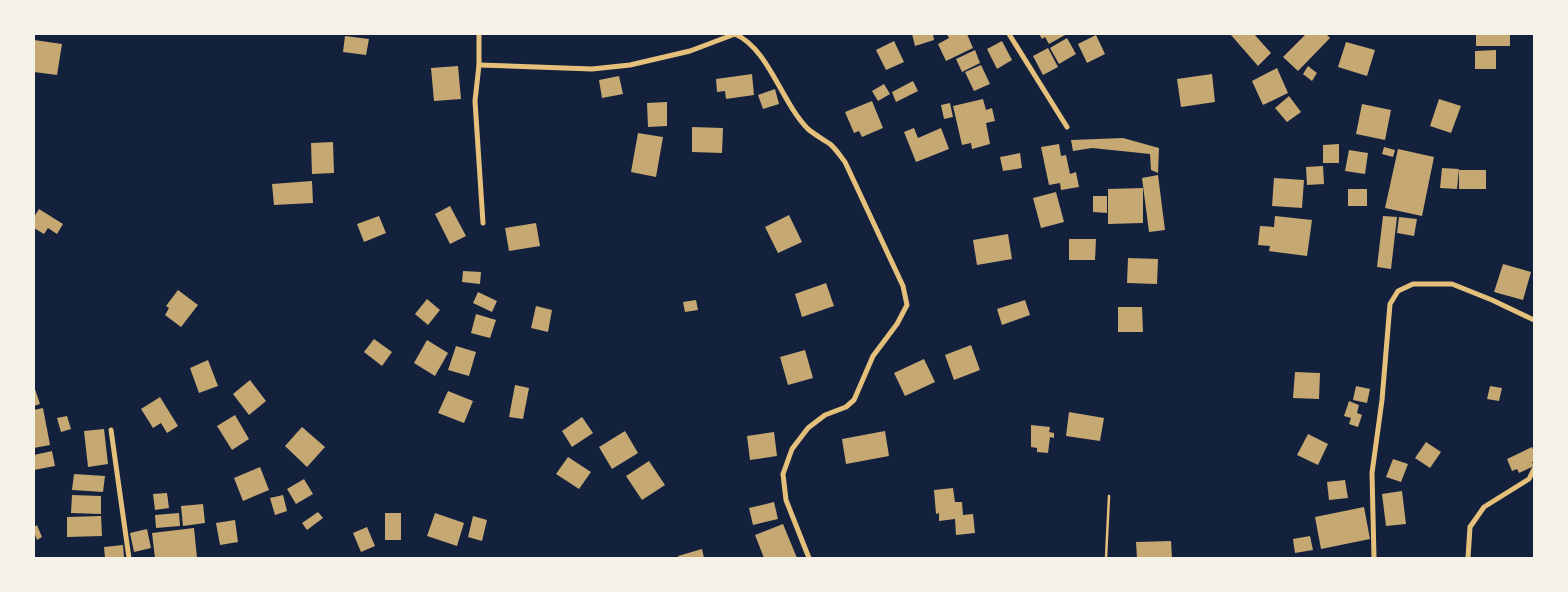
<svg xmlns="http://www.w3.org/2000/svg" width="1568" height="592" viewBox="0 0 1568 592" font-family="'Source Sans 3',sans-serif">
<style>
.building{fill:#c6a872}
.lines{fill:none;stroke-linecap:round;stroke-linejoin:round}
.path{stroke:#e5c07b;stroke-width:2.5}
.minor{stroke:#e5c07b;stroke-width:5}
</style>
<rect width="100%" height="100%" fill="#14213d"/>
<!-- building -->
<g class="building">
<polygon points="912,34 933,34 934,40 915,46"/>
<polygon points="947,34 962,34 963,35 967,34 973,48 946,61 938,44 949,38"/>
<polygon points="1039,34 1064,34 1065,35 1049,44 1045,37 1042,39"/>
<polygon points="1233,34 1254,34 1271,53 1258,66 1231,35"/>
<polygon points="1306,34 1326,34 1330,38 1298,71 1283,57"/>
<rect x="1476" y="34" width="34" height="12"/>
<polygon points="1096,35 1105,54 1087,63 1078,44"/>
<polygon points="345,36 369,39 366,55 343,52"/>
<polygon points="1067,38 1076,54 1059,64 1050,48"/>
<polygon points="34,40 62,44 57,75 34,72"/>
<polygon points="894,41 904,62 886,70 876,50"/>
<polygon points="1002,41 1012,60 997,69 987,49"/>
<polygon points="1346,42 1375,50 1367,76 1338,67"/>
<polygon points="1048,48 1058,67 1043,75 1033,56"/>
<polygon points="975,50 980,63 962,72 956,59"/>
<polygon points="1496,50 1496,69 1475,69 1475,51"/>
<polygon points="981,65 990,84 974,91 965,72"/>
<polygon points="458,66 461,99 434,101 431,68"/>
<polygon points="1308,66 1317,73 1312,81 1303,74"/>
<polygon points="1277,68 1288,93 1263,105 1252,81"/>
<polygon points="752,74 754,95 726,99 725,91 717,92 716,79"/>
<polygon points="1212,74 1215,102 1181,107 1177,79"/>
<polygon points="619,76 623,94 602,98 599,80"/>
<polygon points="913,81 918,91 896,102 892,92"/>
<polygon points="884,84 890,94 878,101 872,91"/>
<polygon points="775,89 779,104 763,109 758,95"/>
<polygon points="1289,96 1301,112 1287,122 1275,108"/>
<polygon points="983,99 986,110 992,108 995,121 986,123 990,144 972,149 971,143 962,145 953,106"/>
<polygon points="1439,99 1461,106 1451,133 1430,126"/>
<polygon points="872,101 883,128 862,137 859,131 854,133 845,112"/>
<polygon points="667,102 667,126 648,127 647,103"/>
<polygon points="950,103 953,117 944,119 941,105"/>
<polygon points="1362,104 1391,110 1385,140 1356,134"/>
<polygon points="692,127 723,128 722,153 692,152"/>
<polygon points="914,128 918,138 941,128 949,149 916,162 904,132"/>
<polygon points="638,133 663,137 656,177 631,172"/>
<polygon points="1123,138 1159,148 1158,173 1151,170 1150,154 1092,148 1073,151 1071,140"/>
<polygon points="333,142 334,173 312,174 311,143"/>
<polygon points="1059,144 1061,156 1066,155 1070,174 1076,172 1079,187 1061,190 1060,183 1049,185 1041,147"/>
<polygon points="1339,144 1339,163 1323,163 1323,145"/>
<polygon points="1384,147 1395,150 1393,157 1382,154"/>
<polygon points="1398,149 1434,157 1422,216 1385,208"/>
<polygon points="1349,150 1368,153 1365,174 1345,171"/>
<polygon points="1020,153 1022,168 1003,171 1000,157"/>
<polygon points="1323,166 1324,184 1307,185 1306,167"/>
<polygon points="1442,168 1459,169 1457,189 1440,188"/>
<rect x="1459" y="170" width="27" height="19"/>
<polygon points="1158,175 1165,230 1149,232 1142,178"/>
<polygon points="1274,178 1304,180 1302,208 1272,206"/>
<polygon points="312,181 313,203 274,205 272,184"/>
<polygon points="1143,188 1143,223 1108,224 1108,189"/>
<rect x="1348" y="189" width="19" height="17"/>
<polygon points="1056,192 1064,222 1041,228 1033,198"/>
<polygon points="1093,196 1107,196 1107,213 1093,212"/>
<polygon points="450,206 466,236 450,244 435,214"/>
<polygon points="39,209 63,224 57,234 48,228 44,234 34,228 34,217"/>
<polygon points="789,215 802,242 778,253 765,227"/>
<polygon points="379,216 386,233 364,242 357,224"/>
<polygon points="1275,216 1312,220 1307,256 1269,251 1270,246 1258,245 1260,226 1274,227"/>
<polygon points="1383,216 1397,217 1391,269 1377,267"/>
<polygon points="1399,217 1417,219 1414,236 1397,233"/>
<polygon points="536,223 540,246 509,251 505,228"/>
<polygon points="1008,234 1012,259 977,265 973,240"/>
<polygon points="1069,239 1096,239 1095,260 1069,260"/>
<polygon points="1128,258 1158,259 1157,284 1127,283"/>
<polygon points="1503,264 1531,272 1523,300 1494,292"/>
<polygon points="463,271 481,272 480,284 462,282"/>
<polygon points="826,283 834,306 802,317 795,294"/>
<polygon points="178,290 198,305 181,327 165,315 169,308 166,306"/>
<polygon points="478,292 497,301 492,312 473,303"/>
<polygon points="427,299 440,310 428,325 415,314"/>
<polygon points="696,300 698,310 685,312 683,302"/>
<polygon points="1025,300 1030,315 1002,325 997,309"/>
<polygon points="536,306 552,310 548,332 531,328"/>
<polygon points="1118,307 1142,307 1143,332 1118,332"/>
<polygon points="476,314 496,320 490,338 471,333"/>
<polygon points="374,339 392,352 382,366 364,352"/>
<polygon points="427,340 448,353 435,376 414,363"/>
<polygon points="971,345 980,370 954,380 945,355"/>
<polygon points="456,346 476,352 469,376 448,370"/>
<polygon points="805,350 813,378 788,385 780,357"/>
<polygon points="924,359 935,382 905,396 894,373"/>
<polygon points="208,360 218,386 199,393 190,368"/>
<polygon points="1295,372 1320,373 1319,399 1293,398"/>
<polygon points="250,380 266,401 249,415 233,394"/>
<polygon points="515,385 529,388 523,419 509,417"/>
<polygon points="1356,386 1370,389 1367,403 1353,400"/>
<polygon points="1490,386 1502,388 1499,401 1487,399"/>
<polygon points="35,389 40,404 34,406 34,390"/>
<polygon points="448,391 473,401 464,423 438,413"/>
<polygon points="160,397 178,426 167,433 161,423 153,428 141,409"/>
<polygon points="1349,401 1359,405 1357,413 1362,415 1358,427 1349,424 1351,418 1344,416"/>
<polygon points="43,408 50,445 34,448 34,410"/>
<polygon points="1069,412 1104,418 1100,441 1066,436"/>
<polygon points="235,415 249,439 232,450 217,426"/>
<polygon points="67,416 71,429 61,432 57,418"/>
<polygon points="582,417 593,433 572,447 562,431"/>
<polygon points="1031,425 1050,427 1049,432 1054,433 1054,438 1050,437 1048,453 1037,452 1037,448 1031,447"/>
<polygon points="302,427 325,447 307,467 285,446"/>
<polygon points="104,429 108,464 88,467 84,431"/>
<polygon points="625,431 638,453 612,469 599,447"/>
<polygon points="885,431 889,456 846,464 842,439"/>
<polygon points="774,432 777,456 750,460 747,436"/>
<polygon points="1308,434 1328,444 1318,465 1297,455"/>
<polygon points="1426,442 1441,452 1430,468 1415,458"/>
<polygon points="1532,447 1534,452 1534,461 1532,462 1534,466 1519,473 1517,469 1512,471 1507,459"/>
<polygon points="52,451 55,466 34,470 34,455"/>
<polygon points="568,457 591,472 579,489 556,474"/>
<polygon points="1393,459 1408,464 1401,482 1386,477"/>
<polygon points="649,461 665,485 642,500 626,476"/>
<polygon points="260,467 269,490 243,501 234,478"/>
<polygon points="74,474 105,476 103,492 72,490"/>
<polygon points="304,479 313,494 296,504 287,489"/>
<polygon points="1345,480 1348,498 1329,500 1327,482"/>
<polygon points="953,488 955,502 962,502 963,515 973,514 975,533 956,535 955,519 939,521 939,513 936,514 934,490"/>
<polygon points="1402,491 1406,524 1386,526 1382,494"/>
<polygon points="167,493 169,508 155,510 153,494"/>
<polygon points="72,495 101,496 101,514 71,513"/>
<polygon points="283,495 287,511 275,515 270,498"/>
<polygon points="774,502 778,519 753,525 749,508"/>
<polygon points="203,504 205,523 183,526 181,506"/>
<polygon points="1364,507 1370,539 1321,549 1315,517"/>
<polygon points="318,512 323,518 307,530 302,523"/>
<polygon points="179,513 180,526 156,528 155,515"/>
<rect x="385" y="513" width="16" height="27"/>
<polygon points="435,513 464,523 457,546 427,536"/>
<polygon points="101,516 102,536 67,537 67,517"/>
<polygon points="473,516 487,520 482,541 468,537"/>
<polygon points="235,520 238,542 220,545 216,523"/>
<polygon points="783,524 797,558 764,558 755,535"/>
<polygon points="37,525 42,537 37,540 34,532 34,527"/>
<polygon points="367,527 375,546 361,552 353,533"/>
<polygon points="194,528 197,558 155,558 152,533"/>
<polygon points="147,529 151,548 134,552 130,533"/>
<polygon points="1310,536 1313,550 1295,553 1293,539"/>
<polygon points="1171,541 1172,558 1137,558 1136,542"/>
<polygon points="123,545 124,558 105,558 104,547"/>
<polygon points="702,549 704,558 679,558 678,556"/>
</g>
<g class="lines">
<!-- path -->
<polyline class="path" points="1106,558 1109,496"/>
<!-- minor -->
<g class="minor">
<polyline points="479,34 479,65 475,101 483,223"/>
<path d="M 735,34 C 769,49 781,102 808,129 C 815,135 823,139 830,144 C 836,149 841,157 845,162 L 903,286 L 907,305 L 897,324 L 873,356 L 854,400 L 846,407 L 825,415 L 808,428 L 792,449 L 783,474 L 786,500 L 809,558"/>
<polyline points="1009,34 1067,127"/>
<polyline points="479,65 592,69 630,65 690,51 735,34"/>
<polyline points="111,430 129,558"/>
<polyline points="1374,558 1372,473 1382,400 1390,304 1398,291 1413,284 1452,284 1492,300 1534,320"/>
<polyline points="1468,558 1470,527 1484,507 1529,479 1534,469"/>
</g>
</g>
<!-- border -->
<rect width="1568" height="592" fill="none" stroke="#f6f1e7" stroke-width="70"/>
</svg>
